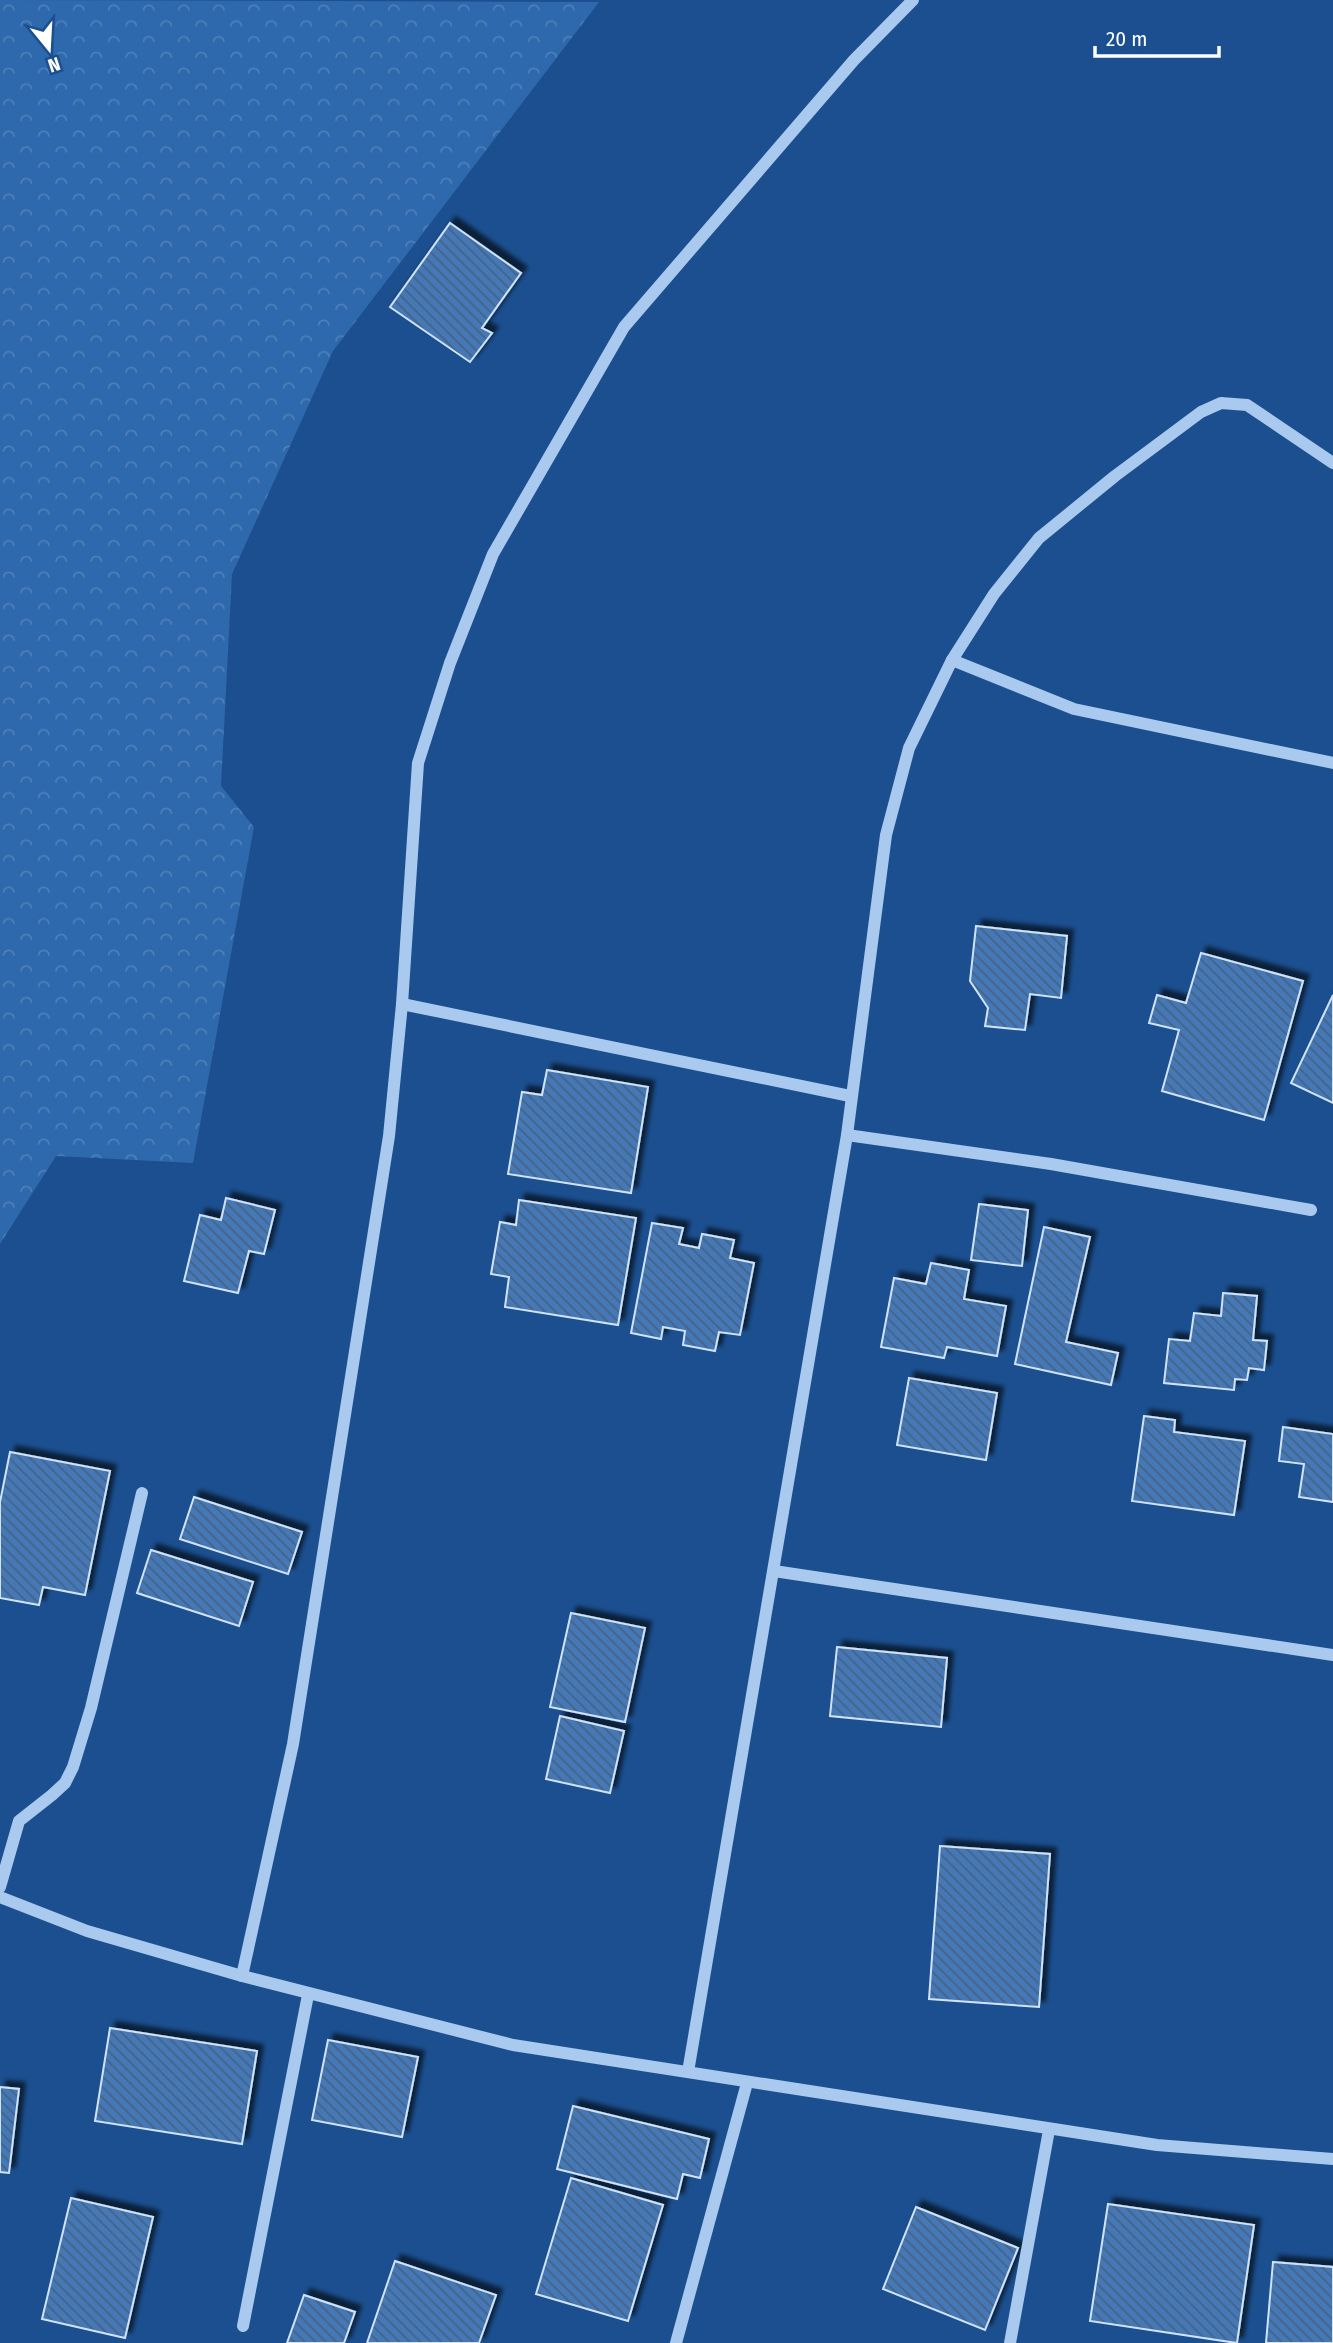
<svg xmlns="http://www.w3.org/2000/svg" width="1333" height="2343" viewBox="0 0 1333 2343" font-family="'Fira Sans Condensed',sans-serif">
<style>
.forest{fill:url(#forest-crowns)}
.building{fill:url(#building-back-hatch);stroke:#cfe3fa;stroke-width:2;filter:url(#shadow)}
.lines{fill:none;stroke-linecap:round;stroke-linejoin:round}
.minor{stroke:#a9c9ee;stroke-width:12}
</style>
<defs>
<pattern id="forest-crowns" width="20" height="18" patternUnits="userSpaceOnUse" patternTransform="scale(1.75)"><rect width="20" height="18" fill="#2e69ad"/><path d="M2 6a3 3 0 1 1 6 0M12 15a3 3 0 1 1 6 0" fill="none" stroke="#4d80b9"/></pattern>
<pattern id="building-back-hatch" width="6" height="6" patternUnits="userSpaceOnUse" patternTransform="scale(1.75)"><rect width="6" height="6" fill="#4478b7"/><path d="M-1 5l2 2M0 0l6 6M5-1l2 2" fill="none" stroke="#486282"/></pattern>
<filter id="shadow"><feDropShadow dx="6" dy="-6" stdDeviation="2" flood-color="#0009"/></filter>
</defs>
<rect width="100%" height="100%" fill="#1b4f8f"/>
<!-- forest -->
<polygon class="forest" points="0,0 599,2 333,351 232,574 221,786 254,827 193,1163 56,1156 0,1244"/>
<!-- building -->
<g class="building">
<polygon points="450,223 521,273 482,328 492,333 470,362 390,307"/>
<polygon points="976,926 1067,936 1061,998 1030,994 1025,1030 985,1026 988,1008 970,981"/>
<polygon points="1201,953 1303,981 1264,1120 1162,1091 1179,1030 1149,1023 1157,995 1186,1003"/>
<polygon points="1333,995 1333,1103 1291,1083"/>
<polygon points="547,1070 648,1087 631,1193 508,1174 522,1092 542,1095"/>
<polygon points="226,1198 275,1210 264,1254 249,1251 238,1293 184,1281 200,1215 221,1220"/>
<polygon points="519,1200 636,1218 618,1325 505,1307 509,1277 491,1274 500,1222 516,1225"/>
<polygon points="979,1204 1028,1210 1022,1266 971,1260"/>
<polygon points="652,1223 683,1228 679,1244 699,1248 702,1234 734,1240 730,1258 754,1263 740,1335 719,1332 715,1351 683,1345 685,1331 663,1327 661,1339 631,1333"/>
<polygon points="1044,1227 1090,1237 1066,1342 1118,1353 1111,1385 1015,1364"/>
<polygon points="931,1263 969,1270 964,1299 1006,1306 997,1356 947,1347 944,1358 881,1347 894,1278 926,1284"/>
<polygon points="1223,1293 1257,1296 1253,1340 1267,1341 1264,1370 1249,1368 1247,1380 1235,1379 1234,1390 1164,1383 1169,1339 1190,1341 1194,1313 1221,1316"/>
<polygon points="909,1378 997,1393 986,1460 897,1445"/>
<polygon points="1144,1416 1175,1420 1174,1432 1245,1441 1234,1515 1132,1501"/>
<polygon points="1283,1427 1333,1434 1333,1502 1299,1497 1304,1464 1279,1461"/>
<polygon points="10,1452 110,1471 85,1595 43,1587 39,1605 0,1598 0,1502"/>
<polygon points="194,1497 302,1532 288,1574 180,1539"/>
<polygon points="151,1550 253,1582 239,1626 137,1593"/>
<polygon points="571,1613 645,1628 625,1722 550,1707"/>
<polygon points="837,1647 947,1658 941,1727 830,1716"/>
<polygon points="560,1716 624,1731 610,1793 546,1779"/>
<polygon points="940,1846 1050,1854 1039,2007 929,1999"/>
<polygon points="110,2028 257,2051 242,2144 95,2121"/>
<polygon points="328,2040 418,2057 402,2137 312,2120"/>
<polygon points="0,2087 19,2089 9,2173 0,2172"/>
<polygon points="573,2106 709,2139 700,2178 683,2174 677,2199 557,2169"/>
<polygon points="571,2178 663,2205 628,2321 536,2294"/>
<polygon points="71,2198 153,2217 125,2338 42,2319"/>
<polygon points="1108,2204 1254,2225 1237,2343 1090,2321"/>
<polygon points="916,2207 1018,2248 985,2330 883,2289"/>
<polygon points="395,2261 496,2295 479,2343 367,2343"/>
<polygon points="1273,2262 1333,2267 1333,2343 1266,2343"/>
<polygon points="304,2295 355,2312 344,2343 287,2343"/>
</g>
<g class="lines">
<!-- minor -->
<g class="minor">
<polyline points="952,660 994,594 1039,538 1115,476 1201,412 1221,403 1247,405 1333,463"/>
<polyline points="402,1004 850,1096"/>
<polyline points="847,1135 1051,1164 1311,1210"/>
<polyline points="774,1571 1333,1655"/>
<polyline points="0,1887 19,1821 52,1795 65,1783 73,1767 91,1708 142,1493"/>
<polyline points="0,1897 87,1931 242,1976 513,2045 1157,2145 1333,2159"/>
<polyline points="242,1976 293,1744 389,1136 402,1004 418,763 450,663 493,554 624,327 854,60 913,0"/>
<polyline points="688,2072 847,1135 886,835 909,748 952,660 1074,709 1333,763"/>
<polyline points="243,2326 308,1995"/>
<polyline points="676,2343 747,2083"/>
<polyline points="1010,2343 1049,2130"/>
</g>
</g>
<!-- north arrow -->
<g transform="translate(49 49) rotate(162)" stroke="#1b4f8f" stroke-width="5" paint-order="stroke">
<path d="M0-5L12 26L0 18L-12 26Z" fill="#ffffff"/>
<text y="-10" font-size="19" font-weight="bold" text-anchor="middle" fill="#ffffff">N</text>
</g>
<!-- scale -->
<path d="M1095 46v10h124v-10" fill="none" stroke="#ffffff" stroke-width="3.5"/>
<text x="1106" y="46" font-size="21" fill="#ffffff" stroke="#1b4f8f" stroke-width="5" paint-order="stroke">20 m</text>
</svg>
